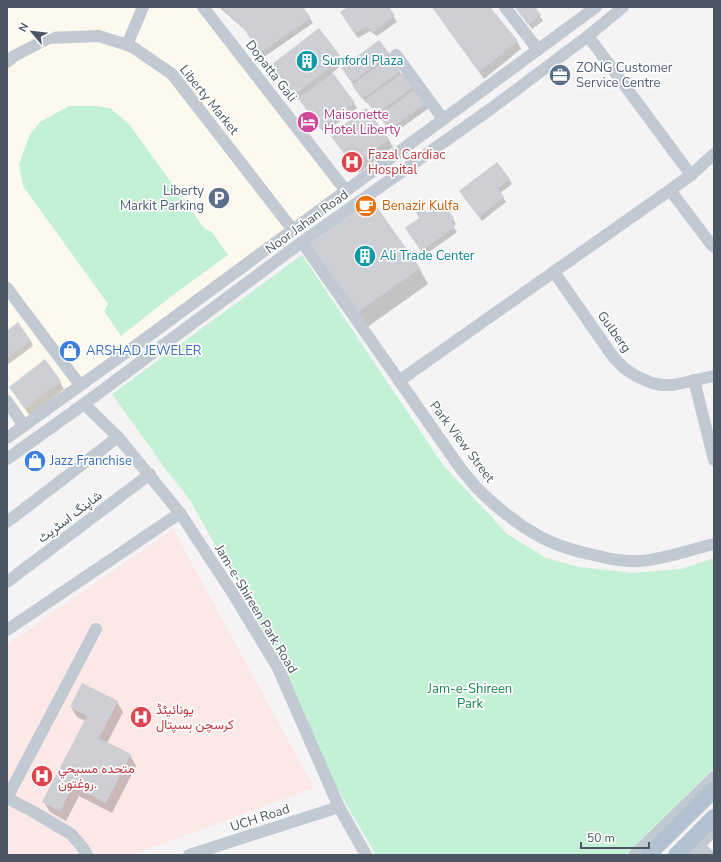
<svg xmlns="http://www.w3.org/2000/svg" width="721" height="862" viewBox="0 0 721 862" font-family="'Nunito Sans',Vazirmatn,sans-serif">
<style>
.commercial{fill:#fdf9ef}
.medical{fill:#fce8e6}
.green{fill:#c3f1d5}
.shadow{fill:#0003}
.building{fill:#cdcfd5}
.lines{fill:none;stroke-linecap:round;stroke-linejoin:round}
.minor{stroke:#c1cad2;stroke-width:12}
.major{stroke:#b3c2d1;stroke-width:16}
.labels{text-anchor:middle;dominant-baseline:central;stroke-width:3.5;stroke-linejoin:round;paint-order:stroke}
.culture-label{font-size:13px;fill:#0d838f;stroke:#fff;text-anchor:start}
.service-label{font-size:13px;fill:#4e5e75;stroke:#fff;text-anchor:start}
.street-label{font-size:13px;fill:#4a5661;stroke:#fff}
.hotel-label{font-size:13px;fill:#b23c85;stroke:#fff;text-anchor:start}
.health-label{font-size:13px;fill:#be3a42;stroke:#fff;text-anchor:start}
.food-label{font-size:13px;fill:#c56008;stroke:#fff;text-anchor:start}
.shop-label{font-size:13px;fill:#366cbe;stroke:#fff;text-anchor:start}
.park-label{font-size:13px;fill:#17864f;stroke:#fff}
</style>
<rect width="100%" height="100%" fill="#f5f3f3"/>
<!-- commercial -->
<polygon class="commercial" points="7,7 203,7 344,190 24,426 7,402"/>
<!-- medical -->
<polygon class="medical" points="173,529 314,788 132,855 7,855 7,645"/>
<!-- green -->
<g class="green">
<polygon points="69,106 96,106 110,108 129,124 204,228 212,232 228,255 173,295 121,336 104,311 108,304 23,186 19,164 30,134 40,122"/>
<polygon points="302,255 443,465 507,534 546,558 579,567 633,573 681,569 714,558 714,768 625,855 376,855 335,785 282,664 190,500 167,471 112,394"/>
</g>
<!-- shadow -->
<g class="shadow">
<polygon points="219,7 302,7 313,23 264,57 246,31"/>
<polygon points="350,7 388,7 397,22 377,36 370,31 358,38 344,18"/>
<polygon points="432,7 489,7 517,41 521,49 484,79"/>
<polygon points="515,7 534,7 543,21 532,29"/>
<polygon points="389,54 392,59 391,60 402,75 426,103 429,108 393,134 381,117 379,118 368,102 366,103 345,73"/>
<polygon points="341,58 344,63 332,73 357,108 324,133 299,98 298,99 276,70"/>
<polygon points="366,110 389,140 393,147 359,173 336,143 332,136"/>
<polygon points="509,179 512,184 500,193 506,202 482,221 463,196"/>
<polygon points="447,209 456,224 453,226 457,232 425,255 409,233 426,215 443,211"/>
<polygon points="320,260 419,268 428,284 366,328"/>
<polygon points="7,332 31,341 33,346 7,365"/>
<polygon points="60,382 64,389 30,416 15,395"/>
<polygon points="117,702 123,712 107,743 130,755 136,766 112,813 79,796 66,821 50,812 44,802 85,721 77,717 71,707"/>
</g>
<!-- building -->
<g class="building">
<polygon points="221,7 303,7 311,18 260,53 242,26"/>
<polygon points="348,7 389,7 395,16 373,32 367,26 355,34 340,12"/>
<polygon points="432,7 490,7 518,41 479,72"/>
<polygon points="515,7 535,7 541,15 528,25"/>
<polygon points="319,28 342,58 294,95 271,65"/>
<polygon points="379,40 390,54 352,82 341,68"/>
<polygon points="390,57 400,71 362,99 352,85"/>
<polygon points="404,72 414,86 376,114 365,100"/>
<polygon points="333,73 355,103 320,129 298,98"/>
<polygon points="417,88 427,102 389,130 379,116"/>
<polygon points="366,108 389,139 354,166 330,135"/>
<polygon points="497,162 510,179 498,188 504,197 479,217 459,191"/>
<polygon points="372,200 420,268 357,313 310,244"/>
<polygon points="439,204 444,210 447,208 454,218 451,221 455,227 421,251 405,228 419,218 416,212 423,207 427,213"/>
<polygon points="18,322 31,341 7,358 7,331"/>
<polygon points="45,359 61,381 25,409 9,387"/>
<polygon points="82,683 118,701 99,738 131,754 106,803 73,786 60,811 42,802 87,716 70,707"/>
</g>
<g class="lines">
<!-- minor -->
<g class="minor">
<polyline points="203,7 346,191"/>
<polyline points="505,7 538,50"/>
<polyline points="588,36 691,175"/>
<polyline points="127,45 143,7"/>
<polyline points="396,55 443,119"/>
<polyline points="7,62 14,56 49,38 99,36 127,45 134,48 172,74 293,230"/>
<polyline points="670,190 710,243 714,247"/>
<path d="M 302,242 L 461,469 C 467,476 473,484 479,490 C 496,507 516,523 537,535 C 554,545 575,551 594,555 C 609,559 624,562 640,561 C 665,559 689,550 714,544"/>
<polyline points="554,272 614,358 624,368 636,376 652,383 662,385 673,385 714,376"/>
<polyline points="7,288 80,385"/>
<polyline points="694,380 714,460"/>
<polyline points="399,381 670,190 691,175 714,154"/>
<polyline points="7,401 24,426"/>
<polyline points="84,404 118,437 180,513 230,589 278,668 339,807 366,855"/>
<polyline points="7,438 124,354 596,7"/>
<polyline points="7,459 84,404 302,242 492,108 588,36 623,7"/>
<polyline points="7,522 118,437"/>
<polyline points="7,582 150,474"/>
<polyline points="7,630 180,513"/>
<polyline points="7,798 96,629"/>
<polyline points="7,798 32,811 71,834 83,848 87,855"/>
<polyline points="699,846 708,855"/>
<polyline points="189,855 339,807"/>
<polyline points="634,855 714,777"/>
<polyline points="689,855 714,830"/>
</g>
<!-- major -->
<g class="major">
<polyline points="648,855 714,790"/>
<polyline points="676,855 714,817"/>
</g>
</g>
<!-- icons -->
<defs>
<g id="building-disc" transform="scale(1.15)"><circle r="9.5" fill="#0f9aa8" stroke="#fff"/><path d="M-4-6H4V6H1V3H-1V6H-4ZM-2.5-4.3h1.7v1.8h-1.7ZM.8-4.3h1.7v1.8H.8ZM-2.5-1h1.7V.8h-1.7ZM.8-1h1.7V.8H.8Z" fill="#fff"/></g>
<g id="office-disc" transform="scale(1.15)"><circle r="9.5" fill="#5c6f8a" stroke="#fff"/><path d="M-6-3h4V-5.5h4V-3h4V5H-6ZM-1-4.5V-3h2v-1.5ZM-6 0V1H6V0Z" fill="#fff"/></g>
<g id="hotel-disc" transform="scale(1.15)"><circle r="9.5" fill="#d1479c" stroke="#fff"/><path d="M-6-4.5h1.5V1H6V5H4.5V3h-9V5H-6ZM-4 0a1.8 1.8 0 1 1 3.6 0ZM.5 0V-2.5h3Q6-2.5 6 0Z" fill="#fff"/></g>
<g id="hospital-disc" transform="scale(1.15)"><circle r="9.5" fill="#e0444e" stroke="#fff"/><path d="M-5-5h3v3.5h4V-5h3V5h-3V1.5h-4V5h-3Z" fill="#fff"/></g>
<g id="parking-disc" transform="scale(1.15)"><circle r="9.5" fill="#5c6f8a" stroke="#fff"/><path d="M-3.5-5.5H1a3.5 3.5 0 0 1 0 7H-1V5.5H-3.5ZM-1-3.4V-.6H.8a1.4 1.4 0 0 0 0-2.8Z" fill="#fff"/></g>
<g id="cafe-disc" transform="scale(1.15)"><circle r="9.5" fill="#e8710a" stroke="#fff"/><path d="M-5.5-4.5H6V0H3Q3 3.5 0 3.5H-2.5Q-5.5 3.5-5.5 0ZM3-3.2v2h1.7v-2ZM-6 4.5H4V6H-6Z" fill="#fff"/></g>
<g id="shop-disc" transform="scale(1.15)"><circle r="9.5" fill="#3f7fe0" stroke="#fff"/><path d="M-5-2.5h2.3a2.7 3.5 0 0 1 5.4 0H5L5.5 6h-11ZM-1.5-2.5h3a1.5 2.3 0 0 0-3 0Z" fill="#fff"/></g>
</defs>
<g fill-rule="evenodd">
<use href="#building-disc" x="307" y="61"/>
<use href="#office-disc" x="560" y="75"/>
<use href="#hotel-disc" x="308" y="122"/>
<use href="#hospital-disc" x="352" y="162"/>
<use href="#parking-disc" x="219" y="198"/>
<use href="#cafe-disc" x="366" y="206"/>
<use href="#building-disc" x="365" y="256"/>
<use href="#shop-disc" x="70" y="351"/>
<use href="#shop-disc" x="35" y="461"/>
<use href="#hospital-disc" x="141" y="717"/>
<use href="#hospital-disc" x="42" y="776"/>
</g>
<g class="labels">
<!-- culture labels -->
<g class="culture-label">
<text x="322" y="61">Sunford Plaza</text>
<text x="380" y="256">Ali Trade Center</text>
</g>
<!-- service labels -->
<g class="service-label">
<text x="576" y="68">ZONG Customer<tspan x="576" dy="15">Service Centre</tspan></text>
<text x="204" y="191" text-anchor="end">Liberty<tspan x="204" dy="15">Markit Parking</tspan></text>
</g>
<!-- street labels -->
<g class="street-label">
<text transform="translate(271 71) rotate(52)">Dopatta Gali</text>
<text transform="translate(209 100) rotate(51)">Liberty Market</text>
<text transform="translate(307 222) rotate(-36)">Noor Jahan Road</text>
<text transform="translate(614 332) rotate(54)">Gulberg</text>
<text transform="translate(462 442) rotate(53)">Park View Street</text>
<text transform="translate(70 517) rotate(-37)">شاپنگ اسٹریٹ</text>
<text transform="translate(256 609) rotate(59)">Jam-e-Shireen Park Road</text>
<text transform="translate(260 818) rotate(-18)">UCH Road</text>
</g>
<!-- hotel labels -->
<g class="hotel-label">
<text x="324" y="115">Maisonette<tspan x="324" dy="15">Hotel Liberty</tspan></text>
</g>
<!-- health labels -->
<g class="health-label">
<text x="368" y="155">Fazal Cardiac<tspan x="368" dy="15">Hospital</tspan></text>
<text x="156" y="710">یونائیٹڈ<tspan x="156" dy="15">کرسچن ہسپتال</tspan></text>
<text x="58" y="769">متحده مسیحي<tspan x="58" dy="15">روغتون.</tspan></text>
</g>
<!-- food labels -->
<g class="food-label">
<text x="382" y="206">Benazir Kulfa</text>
</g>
<!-- shop labels -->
<g class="shop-label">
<text x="86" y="351">ARSHAD JEWELER</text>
<text x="50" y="461">Jazz Franchise</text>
</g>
<!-- park labels -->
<g class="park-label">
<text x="470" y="689">Jam-e-Shireen<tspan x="470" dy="15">Park</tspan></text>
</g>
</g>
<!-- border -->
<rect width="721" height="862" fill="none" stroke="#4a5661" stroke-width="16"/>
<!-- north arrow -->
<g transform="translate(32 32) rotate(298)" stroke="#ffffff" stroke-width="3" paint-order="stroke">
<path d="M0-3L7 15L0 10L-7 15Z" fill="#4a5661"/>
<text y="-6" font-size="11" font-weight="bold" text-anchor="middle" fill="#4a5661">N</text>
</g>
<!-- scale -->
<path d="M581 842v6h68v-6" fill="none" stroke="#4a5661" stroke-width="2"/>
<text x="587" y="842" font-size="12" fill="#4a5661" stroke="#ffffff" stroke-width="3" paint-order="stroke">50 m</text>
</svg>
